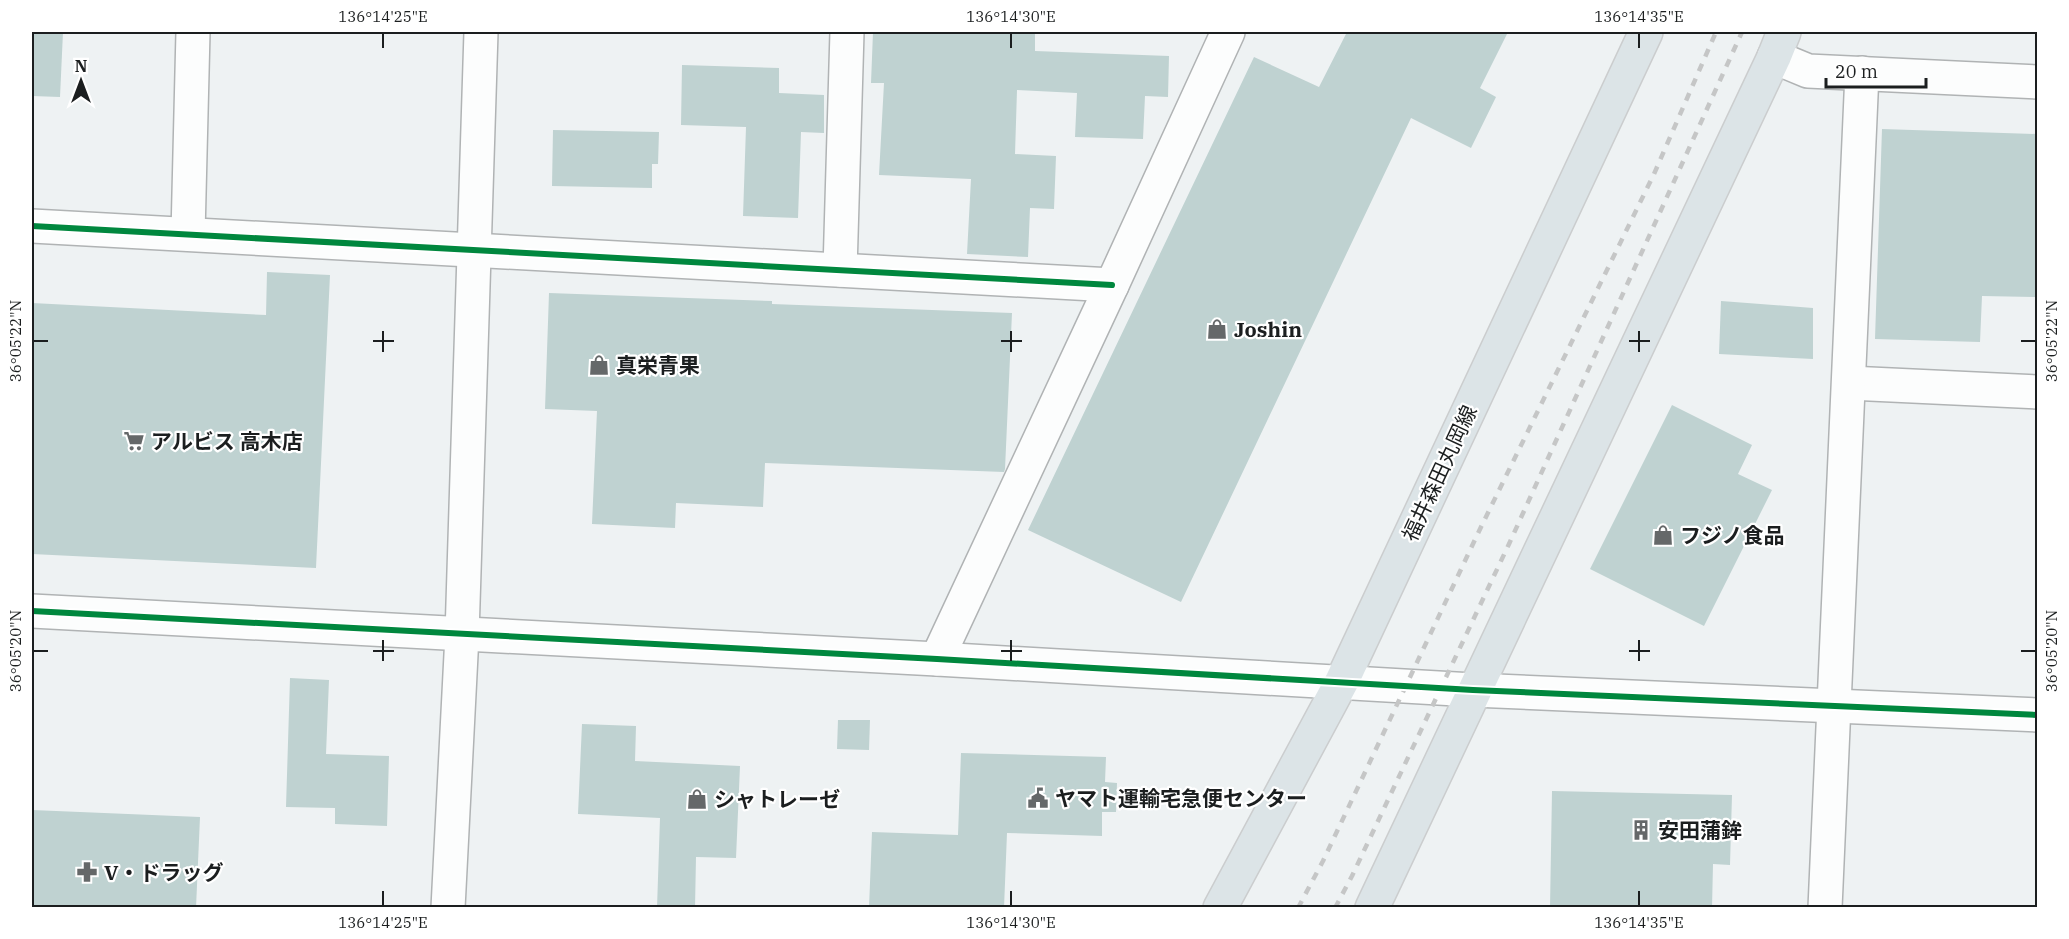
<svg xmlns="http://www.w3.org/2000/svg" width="2069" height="939" viewBox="0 0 2069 939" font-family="'IBM Plex Serif','Noto Sans JP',serif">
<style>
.building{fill:#bfd2d1}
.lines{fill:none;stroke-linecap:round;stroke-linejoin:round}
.minor-casing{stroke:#b0b3b4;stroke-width:36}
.major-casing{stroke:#cbcdce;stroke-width:36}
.minor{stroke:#fcfdfd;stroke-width:33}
.major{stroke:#dce4e7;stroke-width:33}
.rail{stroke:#c5c6c6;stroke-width:4.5;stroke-dasharray:8 8;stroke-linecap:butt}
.cycleway-casing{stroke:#fff;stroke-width:10}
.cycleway{stroke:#00873e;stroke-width:6}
.ticks{fill:none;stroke:#1b1e1f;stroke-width:2}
.labels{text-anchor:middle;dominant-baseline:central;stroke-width:4.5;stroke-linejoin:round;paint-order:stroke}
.poi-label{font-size:21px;font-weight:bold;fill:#1b1e1f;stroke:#fff;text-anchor:start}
.street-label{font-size:21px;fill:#1b1e1f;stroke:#fff}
.neatline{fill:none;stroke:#1b1e1f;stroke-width:2}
.ticks-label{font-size:15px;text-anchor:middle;fill:#1b1e1f}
</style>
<rect width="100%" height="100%" fill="#eef2f3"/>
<!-- building -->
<g class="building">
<polygon points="32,32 63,32 60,97 32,96"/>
<polygon points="873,32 995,34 995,32 1035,32 1035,51 1169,56 1168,97 1145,96 1143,139 1075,137 1077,93 1017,90 1015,154 1056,156 1054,209 1030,208 1028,257 967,254 971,179 879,175 884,83 871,83"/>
<polygon points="1347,32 1508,32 1480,88 1496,97 1471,148 1411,118 1181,602 1028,530 1254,57 1319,87"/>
<polygon points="682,65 779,68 779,93 824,95 824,133 801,132 798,218 743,216 746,127 681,125"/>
<polygon points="1882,129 2037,134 2037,297 1982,296 1980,342 1875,339"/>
<polygon points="553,130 659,132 658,164 652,164 652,188 552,186"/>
<polygon points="267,272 330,275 316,568 32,554 32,303 266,315"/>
<polygon points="549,293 772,301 772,304 1012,313 1005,469 1004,472 765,463 763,507 676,503 675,528 592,524 597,411 545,409"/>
<polygon points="1721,301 1813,308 1813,359 1719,354"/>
<polygon points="1672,405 1752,445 1738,474 1772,490 1704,626 1590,569"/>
<polygon points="290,678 329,680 326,754 389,756 387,826 335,824 335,808 286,807"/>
<polygon points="838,720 870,720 869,750 837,749"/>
<polygon points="582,724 636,726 635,761 740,766 736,858 696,857 695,908 657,908 660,818 578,814"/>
<polygon points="961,753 1106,757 1105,782 1117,783 1116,812 1102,812 1102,836 1007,833 1004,908 869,908 872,832 958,835"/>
<polygon points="1552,791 1732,795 1730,865 1713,864 1712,908 1550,908"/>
<polygon points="32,810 200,817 196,908 32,908"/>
</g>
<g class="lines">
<!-- minor casing -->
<g class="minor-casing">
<g id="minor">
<polyline points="1774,57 1808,71 2038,82"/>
<polyline points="32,226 1112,285"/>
<polyline points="188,234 193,32"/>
<polyline points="840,270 847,32"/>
<polyline points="1849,383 2038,392"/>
<polyline points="32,611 937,659 1473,690 2038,715"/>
<polyline points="937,659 1112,285 1228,32"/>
<polyline points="448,908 462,635 481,32"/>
<polyline points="1825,908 1862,73"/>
</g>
</g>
<!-- major casing -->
<g class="major-casing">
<g id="major">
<polyline points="1220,908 1342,681 1646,32"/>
<polyline points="1372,908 1774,57 1784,32"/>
</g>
</g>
<!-- minor -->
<use href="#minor" class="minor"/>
<!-- major -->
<use href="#major" class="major"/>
<!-- rail -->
<g class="rail">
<polyline points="1298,908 1323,861 1481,527 1654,174 1716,32"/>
<polyline points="1335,908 1352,876 1509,544 1742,32"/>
</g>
<!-- cycleway casing -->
<g class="cycleway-casing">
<g id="cycleway">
<polyline points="32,226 1112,285"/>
<polyline points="32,611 937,659 1473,690 2038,715"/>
</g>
</g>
<!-- cycleway -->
<use href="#cycleway" class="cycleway"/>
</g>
<!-- ticks -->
<path class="ticks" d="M 383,33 L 383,48M 1011,33 L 1011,48M 1639,33 L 1639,48M 383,331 L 383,352M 1011,331 L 1011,352M 1639,331 L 1639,352M 33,341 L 48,341M 373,341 L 394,341M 1001,341 L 1022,341M 1629,341 L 1650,341M 2021,341 L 2036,341M 383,640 L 383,661M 1011,640 L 1011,661M 1639,640 L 1639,661M 33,651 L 48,651M 373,651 L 394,651M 1001,651 L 1022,651M 1629,651 L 1650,651M 2021,651 L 2036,651M 383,891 L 383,906M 1011,891 L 1011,906M 1639,891 L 1639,906"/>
<!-- icons -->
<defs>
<g id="shop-bare" transform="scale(1.62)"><path d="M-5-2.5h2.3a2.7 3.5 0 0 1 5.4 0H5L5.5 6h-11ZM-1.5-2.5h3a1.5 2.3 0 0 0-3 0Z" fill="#656869" stroke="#fff" stroke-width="2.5" paint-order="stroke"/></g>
<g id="supermarket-bare" transform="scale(1.62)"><path d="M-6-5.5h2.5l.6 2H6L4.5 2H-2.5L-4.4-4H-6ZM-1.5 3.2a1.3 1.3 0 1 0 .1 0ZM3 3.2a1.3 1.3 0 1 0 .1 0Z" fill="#656869" stroke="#fff" stroke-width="2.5" paint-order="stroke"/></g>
<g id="civic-bare" transform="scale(1.62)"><path d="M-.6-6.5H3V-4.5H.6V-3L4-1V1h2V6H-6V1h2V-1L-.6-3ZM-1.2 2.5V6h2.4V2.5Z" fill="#656869" stroke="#fff" stroke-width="2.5" paint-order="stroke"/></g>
<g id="building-bare" transform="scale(1.62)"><path d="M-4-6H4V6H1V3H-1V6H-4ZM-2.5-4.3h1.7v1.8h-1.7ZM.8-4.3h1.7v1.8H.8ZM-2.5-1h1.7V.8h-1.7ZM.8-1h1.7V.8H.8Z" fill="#656869" stroke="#fff" stroke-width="2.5" paint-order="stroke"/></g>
<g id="pharmacy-bare" transform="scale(1.62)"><path d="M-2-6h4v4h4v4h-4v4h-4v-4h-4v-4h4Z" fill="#656869" stroke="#fff" stroke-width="2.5" paint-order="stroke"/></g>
</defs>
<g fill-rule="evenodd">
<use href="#shop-bare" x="1217" y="329"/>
<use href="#shop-bare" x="599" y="365"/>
<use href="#supermarket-bare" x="134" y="441"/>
<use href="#shop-bare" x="1663" y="535"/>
<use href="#civic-bare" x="1038" y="798"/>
<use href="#shop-bare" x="697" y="799"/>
<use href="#building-bare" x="1641" y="830"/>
<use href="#pharmacy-bare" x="87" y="872"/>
</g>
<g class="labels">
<!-- poi labels -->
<g class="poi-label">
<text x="1234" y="329">Joshin</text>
<text x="616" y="365">真栄青果</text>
<text x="151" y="441">アルビス 高木店</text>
<text x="1680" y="535">フジノ食品</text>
<text x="1055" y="798">ヤマト運輸宅急便センター</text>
<text x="714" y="799">シャトレーゼ</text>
<text x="1658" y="830">安田蒲鉾</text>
<text x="104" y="872">V・ドラッグ</text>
</g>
<!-- street labels -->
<g class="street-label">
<text transform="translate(1439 473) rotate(-65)">福井森田丸岡線</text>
</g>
</g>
<!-- border -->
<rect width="2069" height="939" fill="none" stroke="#ffffff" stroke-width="66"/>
<!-- north arrow -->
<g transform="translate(81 81)" stroke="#ffffff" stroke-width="4.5" paint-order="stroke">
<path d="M0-4.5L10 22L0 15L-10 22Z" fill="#1b1e1f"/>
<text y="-9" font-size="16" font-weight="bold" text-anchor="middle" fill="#1b1e1f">N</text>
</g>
<!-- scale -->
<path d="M1826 78v9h100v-9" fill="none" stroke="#1b1e1f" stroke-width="3"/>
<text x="1835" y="78" font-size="18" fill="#1b1e1f" stroke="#ffffff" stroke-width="4.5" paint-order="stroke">20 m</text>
<rect x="33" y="33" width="2003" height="873" class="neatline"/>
<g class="ticks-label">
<text x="383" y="22">136°14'25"E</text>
<text x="1011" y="22">136°14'30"E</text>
<text x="1639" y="22">136°14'35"E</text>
<text transform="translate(16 341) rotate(-90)" y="5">36°05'22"N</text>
<text transform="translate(2052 341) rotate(-90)" y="5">36°05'22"N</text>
<text transform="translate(16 651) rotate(-90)" y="5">36°05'20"N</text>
<text transform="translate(2052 651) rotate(-90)" y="5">36°05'20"N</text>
<text x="383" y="928">136°14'25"E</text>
<text x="1011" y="928">136°14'30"E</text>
<text x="1639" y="928">136°14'35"E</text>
</g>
</svg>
